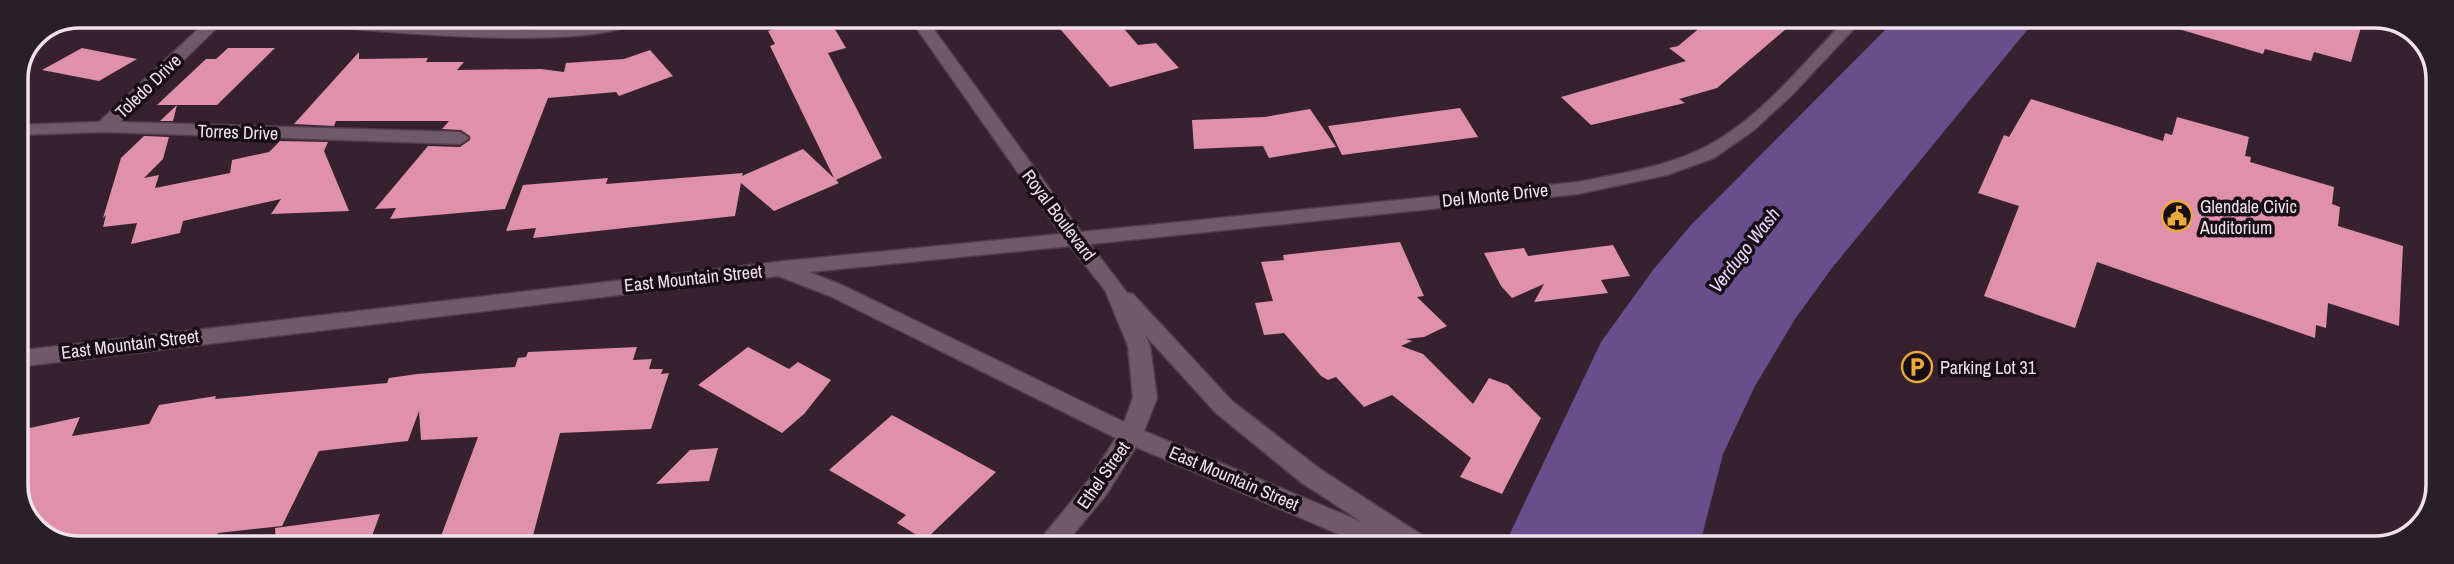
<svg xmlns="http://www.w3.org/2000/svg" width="2454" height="564" viewBox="0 0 2454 564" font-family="'Archivo Narrow',sans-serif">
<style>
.water{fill:#674e8c}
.building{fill:#df90aa}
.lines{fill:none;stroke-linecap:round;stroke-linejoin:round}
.minor-casing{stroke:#503e4a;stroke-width:3}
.minor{fill:#725969;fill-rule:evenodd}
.labels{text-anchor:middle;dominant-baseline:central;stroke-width:7;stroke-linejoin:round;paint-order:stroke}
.street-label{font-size:18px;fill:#f0e1eb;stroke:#180e15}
.poi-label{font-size:18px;fill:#f0e1eb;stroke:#180e15;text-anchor:start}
.water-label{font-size:19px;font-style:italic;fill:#e4d7fc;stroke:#180e15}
.rim{fill:none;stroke:#f0e1eb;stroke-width:3.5}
</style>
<rect width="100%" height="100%" fill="#37212f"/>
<!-- water -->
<polygon class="water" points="1898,17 2038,17 1832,268 1795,319 1755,386 1723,454 1699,548 1503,548 1601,342 1653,270 1691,225"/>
<!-- building -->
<g class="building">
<polygon points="787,16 827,16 846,48 828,53 882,158 836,180 839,183 774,211 741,183 735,216 533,238 536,228 506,231 523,185 608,178 606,184 743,173 742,176 803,149 834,178 770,46 775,44 768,31 790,24"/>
<polygon points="1049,16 1113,16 1138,45 1156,43 1179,68 1110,87"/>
<polygon points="1713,17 1800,17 1717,88 1679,99 1685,103 1591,125 1561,97 1686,61 1669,48 1678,46"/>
<polygon points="2166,17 2364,17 2351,62 2314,52 2311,61 2265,49 2263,54 2165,25"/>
<polygon points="82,48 137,59 99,81 42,70"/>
<polygon points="228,48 275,48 217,105 177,105 173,121 160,121 177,105 157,105 206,59 216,59"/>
<polygon points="650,50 673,76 619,96 616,92 548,98 505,209 390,219 396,208 375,209 428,146 460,147 470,140 470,136 461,130 442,129 449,121 336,121 334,126 294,124 359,52 359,59 428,58 426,62 464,62 457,70 541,69 564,72 566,63 624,59"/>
<polygon points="2031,99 2163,141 2165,133 2172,135 2177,117 2249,137 2245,156 2251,157 2250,162 2334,187 2332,204 2340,207 2338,226 2403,246 2399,326 2328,303 2326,328 2316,325 2315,338 2097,262 2075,328 1984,296 2019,206 1978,193 2004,135 2009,137"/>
<polygon points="1460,108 1478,137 1342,155 1328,126"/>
<polygon points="1310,109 1336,147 1269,158 1263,146 1194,149 1192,120 1265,117"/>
<polygon points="144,136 169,137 163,159 144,178 159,175 155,188 230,173 232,160 269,152 280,141 328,142 324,151 349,211 271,214 281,199 183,221 180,233 131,244 137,223 103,227 106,215 103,218 121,158"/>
<polygon points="1400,242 1424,296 1417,297 1447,326 1424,337 1406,339 1412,341 1401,346 1423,354 1473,404 1489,378 1508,385 1541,418 1502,494 1460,477 1471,458 1392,395 1364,407 1336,377 1328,380 1321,376 1284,333 1264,335 1255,303 1273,301 1261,262 1284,260 1283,255"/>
<polygon points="1613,245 1630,276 1601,280 1608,293 1534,302 1544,284 1512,298 1501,286 1484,253 1524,248 1528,256"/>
<polygon points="637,347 633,360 652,359 649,369 663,369 661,374 669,373 651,429 560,433 530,547 437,547 478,437 421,440 419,411 408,441 319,451 282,526 218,533 210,547 66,547 32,527 16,493 16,431 80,417 72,436 149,424 159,405 216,396 215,399 387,383 389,378 417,374 515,367 518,358 526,357 528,352"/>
<polygon points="748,347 789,369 798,362 831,380 804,414 782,433 698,385"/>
<polygon points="892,415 996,472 925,540 897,523 906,515 829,470"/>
<polygon points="718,448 709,481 656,484 690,450"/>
<polygon points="380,514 368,547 276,547 275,528"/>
</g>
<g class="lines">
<!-- minor casing -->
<g class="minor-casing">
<g id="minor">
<polygon points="212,16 229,16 120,122 460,132 469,138 460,144 104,132 16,135 16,125 99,122"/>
<path d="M 253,16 L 328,16 L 526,30 L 589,26 L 621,16 L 646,16 C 606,59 328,26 261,21 Z"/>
<path d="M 908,16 L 924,16 L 1081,232 L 1578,182 C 1618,174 1659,168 1697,151 C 1757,124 1803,63 1848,17 L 1865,17 L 1792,95 L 1753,131 L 1714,158 L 1667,175 L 1578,194 L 1090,244 L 1127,293 L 1133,294 L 1232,401 L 1320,469 L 1431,541 L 1435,548 L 1371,548 L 1136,447 L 1106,495 L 1062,548 L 1034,547 L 1088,481 L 1116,438 L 830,296 L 778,276 L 16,367 L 16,351 L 785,261 L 1061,234 ZM 1070,246 L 1105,290 L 1128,346 L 1133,398 L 1124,422 L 844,286 L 809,272 ZM 1145,335 L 1216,413 L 1302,483 L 1362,522 L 1144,431 L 1157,398 L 1150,346 Z"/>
</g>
</g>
<!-- minor -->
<use href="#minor" class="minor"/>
</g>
<!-- icons -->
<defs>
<g id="civic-ring" transform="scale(1.575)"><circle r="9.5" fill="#180e15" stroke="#eca93b" stroke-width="1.5"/><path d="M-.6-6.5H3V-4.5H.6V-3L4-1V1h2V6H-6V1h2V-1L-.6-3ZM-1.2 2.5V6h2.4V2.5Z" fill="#eca93b"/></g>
<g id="parking-ring" transform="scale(1.575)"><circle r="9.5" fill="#180e15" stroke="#eca93b" stroke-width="1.5"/><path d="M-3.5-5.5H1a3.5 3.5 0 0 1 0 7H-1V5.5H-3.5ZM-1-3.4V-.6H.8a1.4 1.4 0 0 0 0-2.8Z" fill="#eca93b"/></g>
</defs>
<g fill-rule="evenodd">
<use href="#civic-ring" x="2177" y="216"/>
<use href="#parking-ring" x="1917" y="367"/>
</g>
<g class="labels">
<!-- street labels -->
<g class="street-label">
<text transform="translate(148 86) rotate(-44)">Toledo Drive</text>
<text transform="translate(238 132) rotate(2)">Torres Drive</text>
<text transform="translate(1495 195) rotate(-6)">Del Monte Drive</text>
<text transform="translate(1059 215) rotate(53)">Royal Boulevard</text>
<text transform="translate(693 278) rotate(-6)">East Mountain Street</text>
<text transform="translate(130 344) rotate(-7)">East Mountain Street</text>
<text transform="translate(1103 475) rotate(-55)">Ethel Street</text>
<text transform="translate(1234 478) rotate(23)">East Mountain Street</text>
</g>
<!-- poi labels -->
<g class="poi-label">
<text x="2200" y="206">Glendale Civic<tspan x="2200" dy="21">Auditorium</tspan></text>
<text x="1940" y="367">Parking Lot 31</text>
</g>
<!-- water labels -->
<g class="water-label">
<text transform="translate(1744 250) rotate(-52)">Verdugo Wash</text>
</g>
</g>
<!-- crop -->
<path d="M0 0H2454V564H0ZM79 28H2375A51 51 0 0 1 2426 79V485A51 51 0 0 1 2375 536H79A51 51 0 0 1 28 485V79A51 51 0 0 1 79 28Z" fill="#291f26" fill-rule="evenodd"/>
<path class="rim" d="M79 28H2375A51 51 0 0 1 2426 79V485A51 51 0 0 1 2375 536H79A51 51 0 0 1 28 485V79A51 51 0 0 1 79 28Z"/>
</svg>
